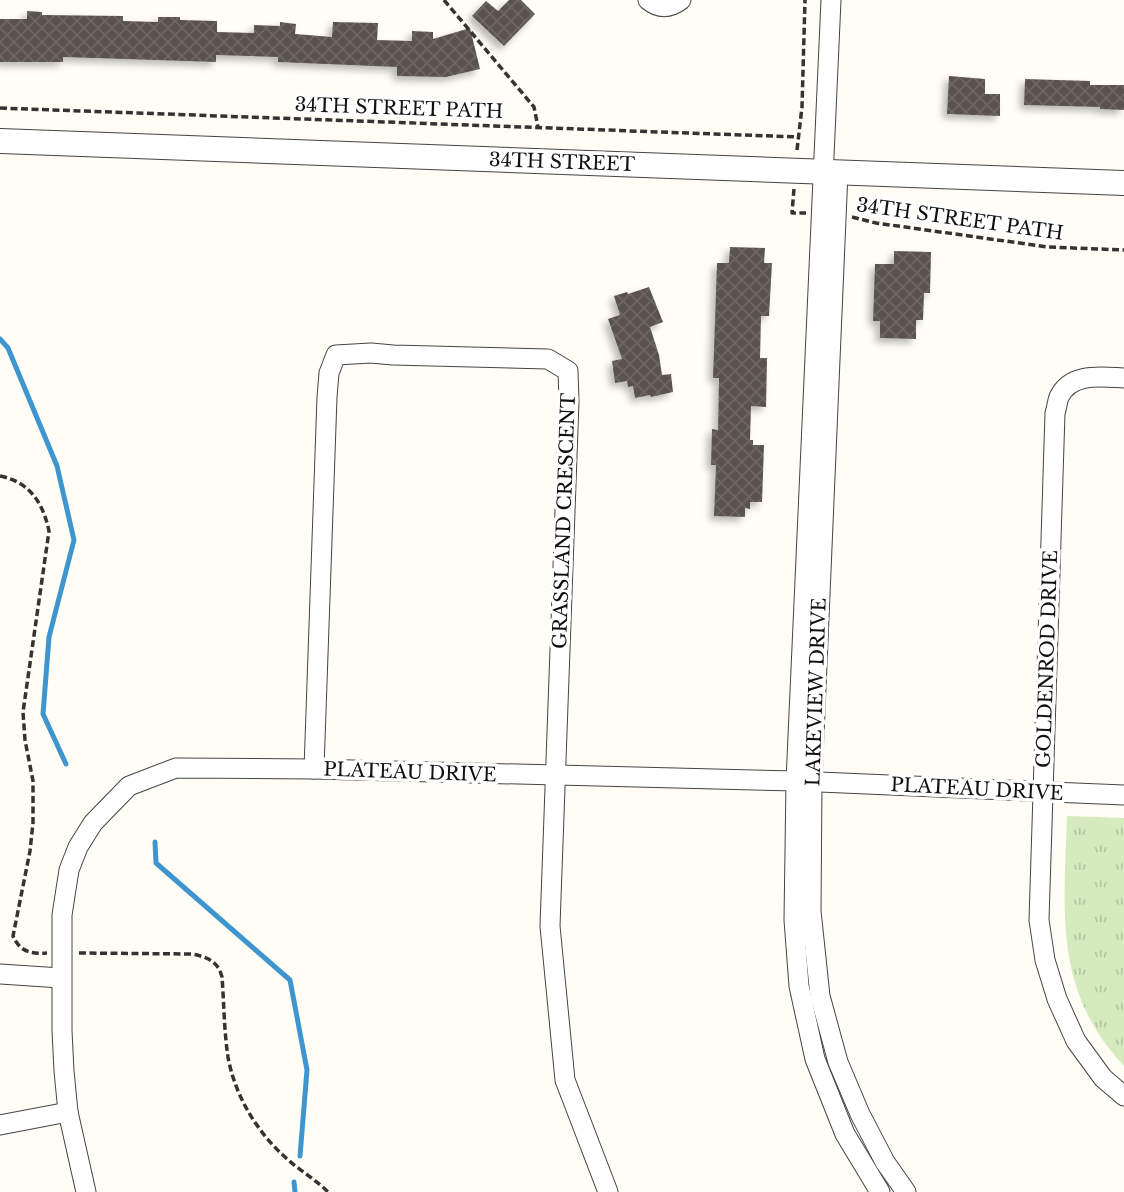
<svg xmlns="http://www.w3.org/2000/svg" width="1124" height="1192" viewBox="0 0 1124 1192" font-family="'Libre Baskerville',serif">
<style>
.park{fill:url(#park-tufts)}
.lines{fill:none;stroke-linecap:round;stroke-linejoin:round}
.stream{stroke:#3f96cf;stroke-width:5}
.building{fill:url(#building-cross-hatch);filter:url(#shadow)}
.minor-casing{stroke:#444;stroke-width:21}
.tertiary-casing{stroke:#444;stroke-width:26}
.path{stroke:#333;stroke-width:3.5;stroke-dasharray:7 3.5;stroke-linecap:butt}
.minor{stroke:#fff;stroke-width:19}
.tertiary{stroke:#fff;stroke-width:24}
.labels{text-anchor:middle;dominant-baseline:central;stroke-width:7;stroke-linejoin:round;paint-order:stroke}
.street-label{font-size:19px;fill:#111;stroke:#fff}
</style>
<defs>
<pattern id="park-tufts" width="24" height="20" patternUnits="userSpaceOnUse" patternTransform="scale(1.75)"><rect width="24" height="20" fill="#d5ebbd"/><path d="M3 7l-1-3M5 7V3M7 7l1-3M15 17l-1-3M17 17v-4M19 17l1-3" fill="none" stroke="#b6c8a1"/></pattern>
<pattern id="building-cross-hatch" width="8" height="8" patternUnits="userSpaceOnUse" patternTransform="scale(1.75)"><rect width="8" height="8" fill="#5a524d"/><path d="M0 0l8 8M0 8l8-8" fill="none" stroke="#6d6662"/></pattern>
<filter id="shadow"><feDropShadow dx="-4.5" dy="4.5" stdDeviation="3.5" flood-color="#0004"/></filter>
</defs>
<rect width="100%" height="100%" fill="#fffdf5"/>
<!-- park -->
<path class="park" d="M 1067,816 L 1124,818 L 1124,1066 C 1053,990 1064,911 1067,816 Z"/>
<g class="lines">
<!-- stream -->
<g class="stream">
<polyline points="0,339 8,348 57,466 74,540 49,637 43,714 66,764"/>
<polyline points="155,842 156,863 290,980 307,1070 300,1156"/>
<polyline points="294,1182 295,1192"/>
</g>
</g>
<!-- building -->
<g class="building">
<polygon points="509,0 521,0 535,14 504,46 472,16 486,1 498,11"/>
<polygon points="27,11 42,12 42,15 123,16 123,21 158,22 158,17 180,17 180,20 217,21 217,32 254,33 254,25 280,26 280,22 296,24 295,34 332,37 333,22 378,23 377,40 412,41 412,31 433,32 433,39 470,28 480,69 446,77 397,76 397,67 278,62 278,57 216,55 216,62 63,57 63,62 0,62 0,19 27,19"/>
<polygon points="949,76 985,79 985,94 1000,94 1000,116 947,114"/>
<polygon points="1025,79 1090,81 1090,85 1124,85 1124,110 1100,109 1100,107 1024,105"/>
<polygon points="730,247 765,248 764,263 772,263 769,316 761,316 760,358 767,358 766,407 751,406 750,440 753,440 753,445 764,445 762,502 750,502 750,509 745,508 745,517 714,516 716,465 711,465 712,429 718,430 719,378 713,378 717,263 729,263"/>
<polygon points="894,251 931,252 930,293 924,293 923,320 916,320 916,339 880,338 880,321 873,321 875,264 894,264"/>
<polygon points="649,287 663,322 650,327 659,355 662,375 671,374 673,392 651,397 650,395 635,398 633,386 628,387 627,381 615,383 612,361 622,359 608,319 620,315 614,296 627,292 628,294"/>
</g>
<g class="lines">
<!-- minor casing -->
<g class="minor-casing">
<g id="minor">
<path d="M 648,0 C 659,9 669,9 681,0"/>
<polyline points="831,0 796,781 794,920 799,986 815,1059 845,1134 880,1192"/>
<polyline points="838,172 812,782 811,911 820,996 838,1062 860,1114 885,1162 906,1192"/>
<path d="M 1124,378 C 1101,377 1071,372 1059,397 C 1057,402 1057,408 1055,413 L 1039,920 L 1045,960 L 1057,999 L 1076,1041 L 1103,1078 L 1124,1096"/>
<polyline points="314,769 327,397 329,373 336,355 371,353 393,355 548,359 568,371 569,401 550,926 565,1080 608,1192"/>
<polyline points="0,974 61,978"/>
<polyline points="0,1125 68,1112"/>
<polyline points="86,1192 68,1112 64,1071 62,1031 62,915 69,870 78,847 93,823 129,786 176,768 314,769 796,781 1124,795"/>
</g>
</g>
<!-- tertiary casing -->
<g class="tertiary-casing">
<polyline id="tertiary" points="0,141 1124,183"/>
</g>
<!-- path -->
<g class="path">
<polyline points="444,0 534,107 538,127"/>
<polyline points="0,108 798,137"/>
<polyline points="797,150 802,107 805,0"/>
<polyline points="794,189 792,213 806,213"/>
<polyline points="852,217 876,223 1048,247 1124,250"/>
<path d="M 0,476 C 30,482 43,503 49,531 L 23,712 L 25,740 L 33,781 L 33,823 L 30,851 L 13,936 C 20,952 31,954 47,953"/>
<path d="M 79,953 L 192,954 C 207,957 218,961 222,977 C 224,1003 224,1031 228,1057 C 235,1096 257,1132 286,1158 C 299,1170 315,1179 328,1192"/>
</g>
<!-- minor -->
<use href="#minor" class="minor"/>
<!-- tertiary -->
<use href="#tertiary" class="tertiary"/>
</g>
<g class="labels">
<!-- street labels -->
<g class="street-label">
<text transform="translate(399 108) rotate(2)">34TH STREET PATH</text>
<text transform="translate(562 162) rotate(2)">34TH STREET</text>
<text transform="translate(960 219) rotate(8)">34TH STREET PATH</text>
<text transform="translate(564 521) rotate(-88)">GRASSLAND CRESCENT</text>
<text transform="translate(1047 659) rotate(-88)">GOLDENROD DRIVE</text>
<text transform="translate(816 692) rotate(-88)">LAKEVIEW DRIVE</text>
<text transform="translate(410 772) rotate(2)">PLATEAU DRIVE</text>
<text transform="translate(977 789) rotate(3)">PLATEAU DRIVE</text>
</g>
</g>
</svg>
